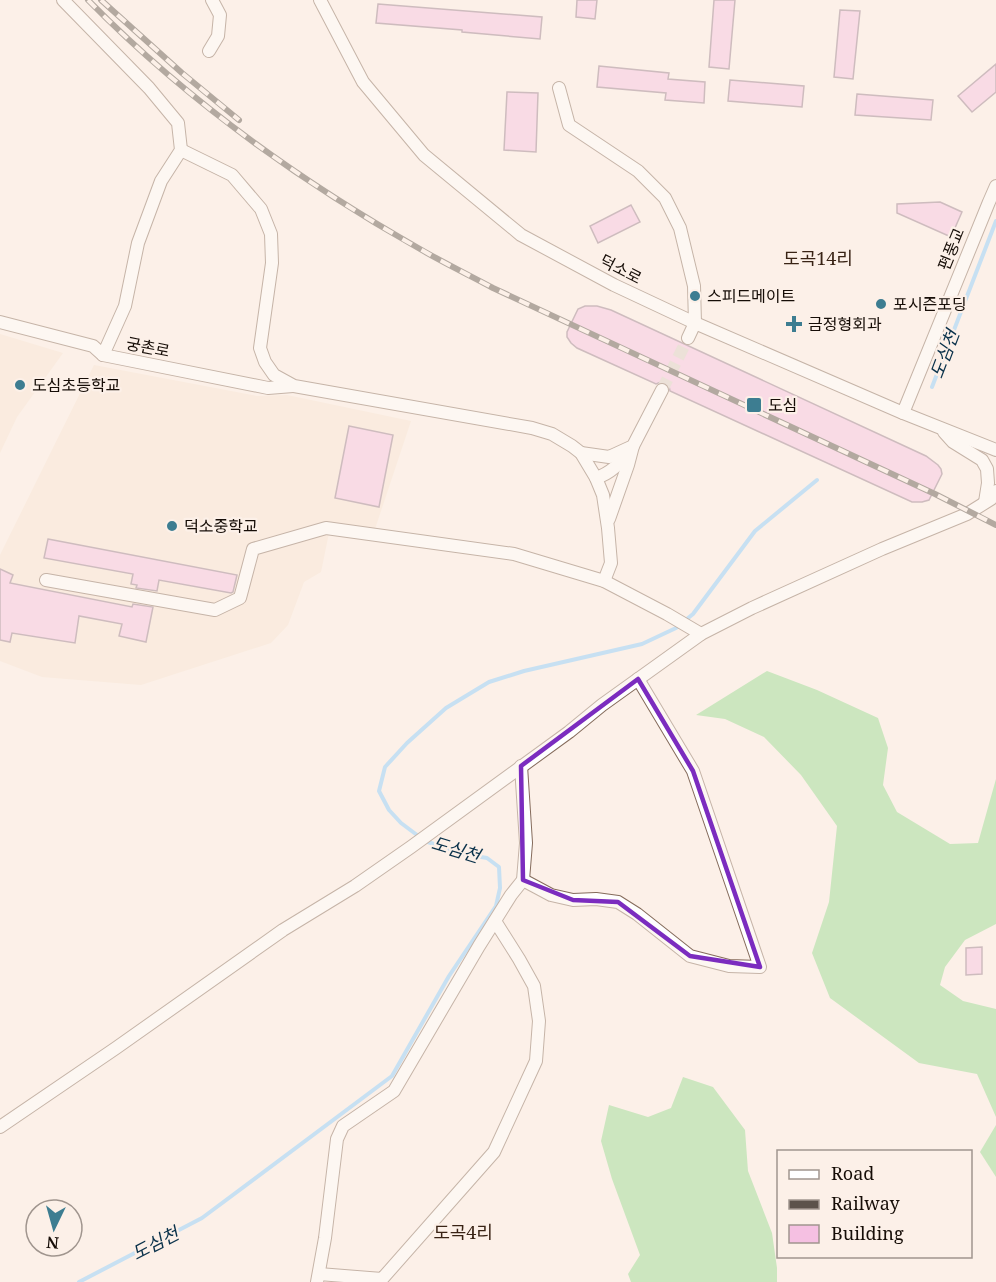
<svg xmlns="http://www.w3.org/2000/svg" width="996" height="1282" viewBox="0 0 996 1282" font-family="'Noto Serif','Noto Sans KR',serif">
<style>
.education{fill:#f8e4d5}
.forest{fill:#92d98f}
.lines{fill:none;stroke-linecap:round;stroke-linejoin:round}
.stream{stroke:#8cf;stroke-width:4}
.building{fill:#f5c0e2;stroke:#987c8d;stroke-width:1.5}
.minor-tunnel{stroke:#dacec6;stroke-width:12;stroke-dasharray:12 6;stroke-linecap:butt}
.minor-casing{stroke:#856b5b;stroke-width:14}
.minor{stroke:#fff;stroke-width:12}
.rail-casing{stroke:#5c524b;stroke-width:6}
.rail{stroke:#fcf0e8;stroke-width:4;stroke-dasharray:11;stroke-linecap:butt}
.marked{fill:none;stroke:#7b2cbf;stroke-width:4.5;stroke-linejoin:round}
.poi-dot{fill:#3d7d91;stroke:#fcf0e8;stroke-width:2}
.labels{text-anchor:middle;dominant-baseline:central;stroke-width:4.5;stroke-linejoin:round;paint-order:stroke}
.street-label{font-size:16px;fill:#160d07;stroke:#fcf0e8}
.poi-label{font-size:16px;fill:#160d07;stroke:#fcf0e8;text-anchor:start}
.neighbourhood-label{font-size:18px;fill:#392315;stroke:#fcf0e8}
.water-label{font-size:18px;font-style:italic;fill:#09314a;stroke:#fcf0e8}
</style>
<rect width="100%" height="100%" fill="#fcf0e8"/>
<!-- education -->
<g class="education">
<polygon points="0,334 63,353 17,417 0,453"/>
<polygon points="94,365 257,396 287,395 411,421 375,529 331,523 321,572 304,582 288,625 271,643 141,685 42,677 0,661 0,555"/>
</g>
<!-- forest -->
<g class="forest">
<polygon points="767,671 817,690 878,718 888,748 883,785 897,812 950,844 978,843 996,779 996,924 965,940 945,967 940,985 963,1001 996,1009 996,1117 977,1074 919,1063 830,998 812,953 829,902 837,826 801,775 764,737 725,719 696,715"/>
<polygon points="683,1077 713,1087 745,1130 748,1171 772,1233 777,1268 777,1282 631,1282 628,1274 640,1255 612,1179 601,1141 609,1105 648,1117 671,1108"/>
<polygon points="996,1125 996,1177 980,1152"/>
</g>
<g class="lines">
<!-- stream -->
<g class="stream">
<polyline points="932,387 996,221"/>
<polyline points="79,1282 202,1218 392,1076 449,976 496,906 500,888 499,867 487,858 463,854 425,841 401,823 389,810 379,791 385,767 407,743 446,708 489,682 524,671 642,644 676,628 693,614 755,531 817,480"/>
</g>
</g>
<!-- building -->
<g class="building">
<polygon points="577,0 597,0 595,19 576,17"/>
<polygon points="714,0 735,0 729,69 709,67"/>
<polygon points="378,4 542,17 540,39 462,32 462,30 376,23"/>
<polygon points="840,10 860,11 853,79 834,77"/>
<polygon points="996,64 996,92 972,112 958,96"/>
<polygon points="599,66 669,73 668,79 705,82 704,103 665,100 666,93 597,87"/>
<polygon points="730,80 804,86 802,107 728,101"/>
<polygon points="507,92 538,93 536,152 504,150"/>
<polygon points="857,94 933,100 931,120 855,115"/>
<polygon points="940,202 962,212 951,237 897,213 897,204"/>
<polygon points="631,205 640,222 598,243 590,226"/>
<polygon points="585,306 597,306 611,310 926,456 938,465 941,469 942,474 929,500 922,502 912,502 670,391 669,386 665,382 661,382 656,384 577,348 571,343 567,337 567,332 578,309"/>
<polygon points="349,426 393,435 379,507 335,498"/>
<polygon points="48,539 237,575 233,592 231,593 159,580 157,591 136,588 137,585 131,584 133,574 44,558"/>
<polygon points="0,569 13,575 10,583 132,607 133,604 153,607 146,642 119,636 122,624 79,616 75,643 12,633 10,642 0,640"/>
<polygon points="982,947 982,974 966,975 966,948"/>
</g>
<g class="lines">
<!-- minor-tunnel -->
<polyline class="minor-tunnel" points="662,390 688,338"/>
<!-- minor casing -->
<g class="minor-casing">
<g id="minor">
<polyline points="63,0 149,88 178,123 181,150 161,181 138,243 125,306 103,355"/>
<polyline points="320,0 363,82 424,155 521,235 614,285 695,323 903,413 996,450"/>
<polyline points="209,51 218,36 220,15 212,0"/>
<polyline points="559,88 569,125 638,171 665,198 680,228 694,286 695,323 688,338"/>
<polyline points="181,150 232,175 261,209 271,234 272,263 260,348 265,362 274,375 294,386 532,428 552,434 572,446 581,453 596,478 603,495 608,528 611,563 604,581"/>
<polyline points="0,322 93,346 103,355 268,388 293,386"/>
<polyline points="903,413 989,202 996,186"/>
<polyline points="944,432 953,442 982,460 987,469 988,483 985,502"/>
<polyline points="581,453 609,457 633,446 662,390"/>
<path d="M 596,478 C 611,473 619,464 629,452"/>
<polyline points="609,519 628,465 633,446"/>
<polyline points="46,580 215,610 240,598 253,549 326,528 514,554 604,581 667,614 701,634"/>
<polyline points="523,880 551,895 573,900 596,899 618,902 637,914 690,956 729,966 760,967 693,771 638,679"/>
<polyline points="0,1127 116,1048 283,930 355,886 411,847 569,732 602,705 701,634 752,608 882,549 967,514 991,499 996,491"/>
<polyline points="319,1274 382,1279 494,1152 536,1061 539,1021 534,986 519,959 495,921"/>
<polyline points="317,1282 325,1238 337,1139 343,1126 394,1091 479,946 511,895 523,880 526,843 521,766"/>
</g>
</g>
<!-- minor -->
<use href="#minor" class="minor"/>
<!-- rail casing -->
<g class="rail-casing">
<g id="rail">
<path d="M 88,0 C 185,99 300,181 420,249 C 444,263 469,275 493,288 L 935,494 L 996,525"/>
<polyline points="101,0 182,73 239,120"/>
</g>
</g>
<!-- rail -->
<use href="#rail" class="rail"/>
</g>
<!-- marked area -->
<path d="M0 0H996V1282H0ZM 638,679 L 693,771 L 760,967 L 690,956 L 618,902 L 573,900 L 523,880 L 521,766 Z" fill="#fcf0e8" fill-opacity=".55" fill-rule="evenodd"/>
<path class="marked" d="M 638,679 L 693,771 L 760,967 L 690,956 L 618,902 L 573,900 L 523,880 L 521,766 Z"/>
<!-- markers -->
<g class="poi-dot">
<circle cx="695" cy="296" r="6"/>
<circle cx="881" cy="304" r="6"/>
<path d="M791 315h6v6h6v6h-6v6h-6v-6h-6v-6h6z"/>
<circle cx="20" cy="385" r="6"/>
<rect x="746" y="397" width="16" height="16" rx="3"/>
<circle cx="172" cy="526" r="6"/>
</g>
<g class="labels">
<!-- street labels -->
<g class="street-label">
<text transform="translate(951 249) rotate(-68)">편풍교</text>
<text transform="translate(621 269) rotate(27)">덕소로</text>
<text transform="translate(148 347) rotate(11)">궁촌로</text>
</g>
<!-- poi labels -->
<g class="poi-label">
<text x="707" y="296">스피드메이트</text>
<text x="893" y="304">포시즌포딩</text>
<text x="808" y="324">금정형회과</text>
<text x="32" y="385">도심초등학교</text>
<text x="768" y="405">도심</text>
<text x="184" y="526">덕소중학교</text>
</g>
<!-- neighbourhood labels -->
<g class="neighbourhood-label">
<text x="818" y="258">도곡14리</text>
<text x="463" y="1232">도곡4리</text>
</g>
<!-- water labels -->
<g class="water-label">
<text transform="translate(944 354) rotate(-69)">도심천</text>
<text transform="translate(456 849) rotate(17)">도심천</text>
<text transform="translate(155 1243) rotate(-27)">도심천</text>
</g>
</g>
<!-- legend -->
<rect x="777" y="1150" width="195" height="108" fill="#fcf0e8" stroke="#a0958e" stroke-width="1.5"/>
<rect x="789" y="1170" width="30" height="9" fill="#ffffff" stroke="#a0958e" stroke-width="1.5"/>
<text x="831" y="1180" font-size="18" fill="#160d07">Road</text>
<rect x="789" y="1200" width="30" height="9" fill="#5c524b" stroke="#a0958e" stroke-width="1.5"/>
<text x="831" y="1210" font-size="18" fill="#160d07">Railway</text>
<rect x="789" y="1225" width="30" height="18" fill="#f5c0e2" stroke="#a0958e" stroke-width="1.5"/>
<text x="831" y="1240" font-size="18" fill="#160d07">Building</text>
<!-- north arrow -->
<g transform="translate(54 1228) rotate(185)"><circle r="28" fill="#fcf0e8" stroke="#a0958e" stroke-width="1.5"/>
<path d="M0-4.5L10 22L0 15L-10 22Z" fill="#3d7d91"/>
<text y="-9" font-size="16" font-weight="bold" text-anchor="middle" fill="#160d07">N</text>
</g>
</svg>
